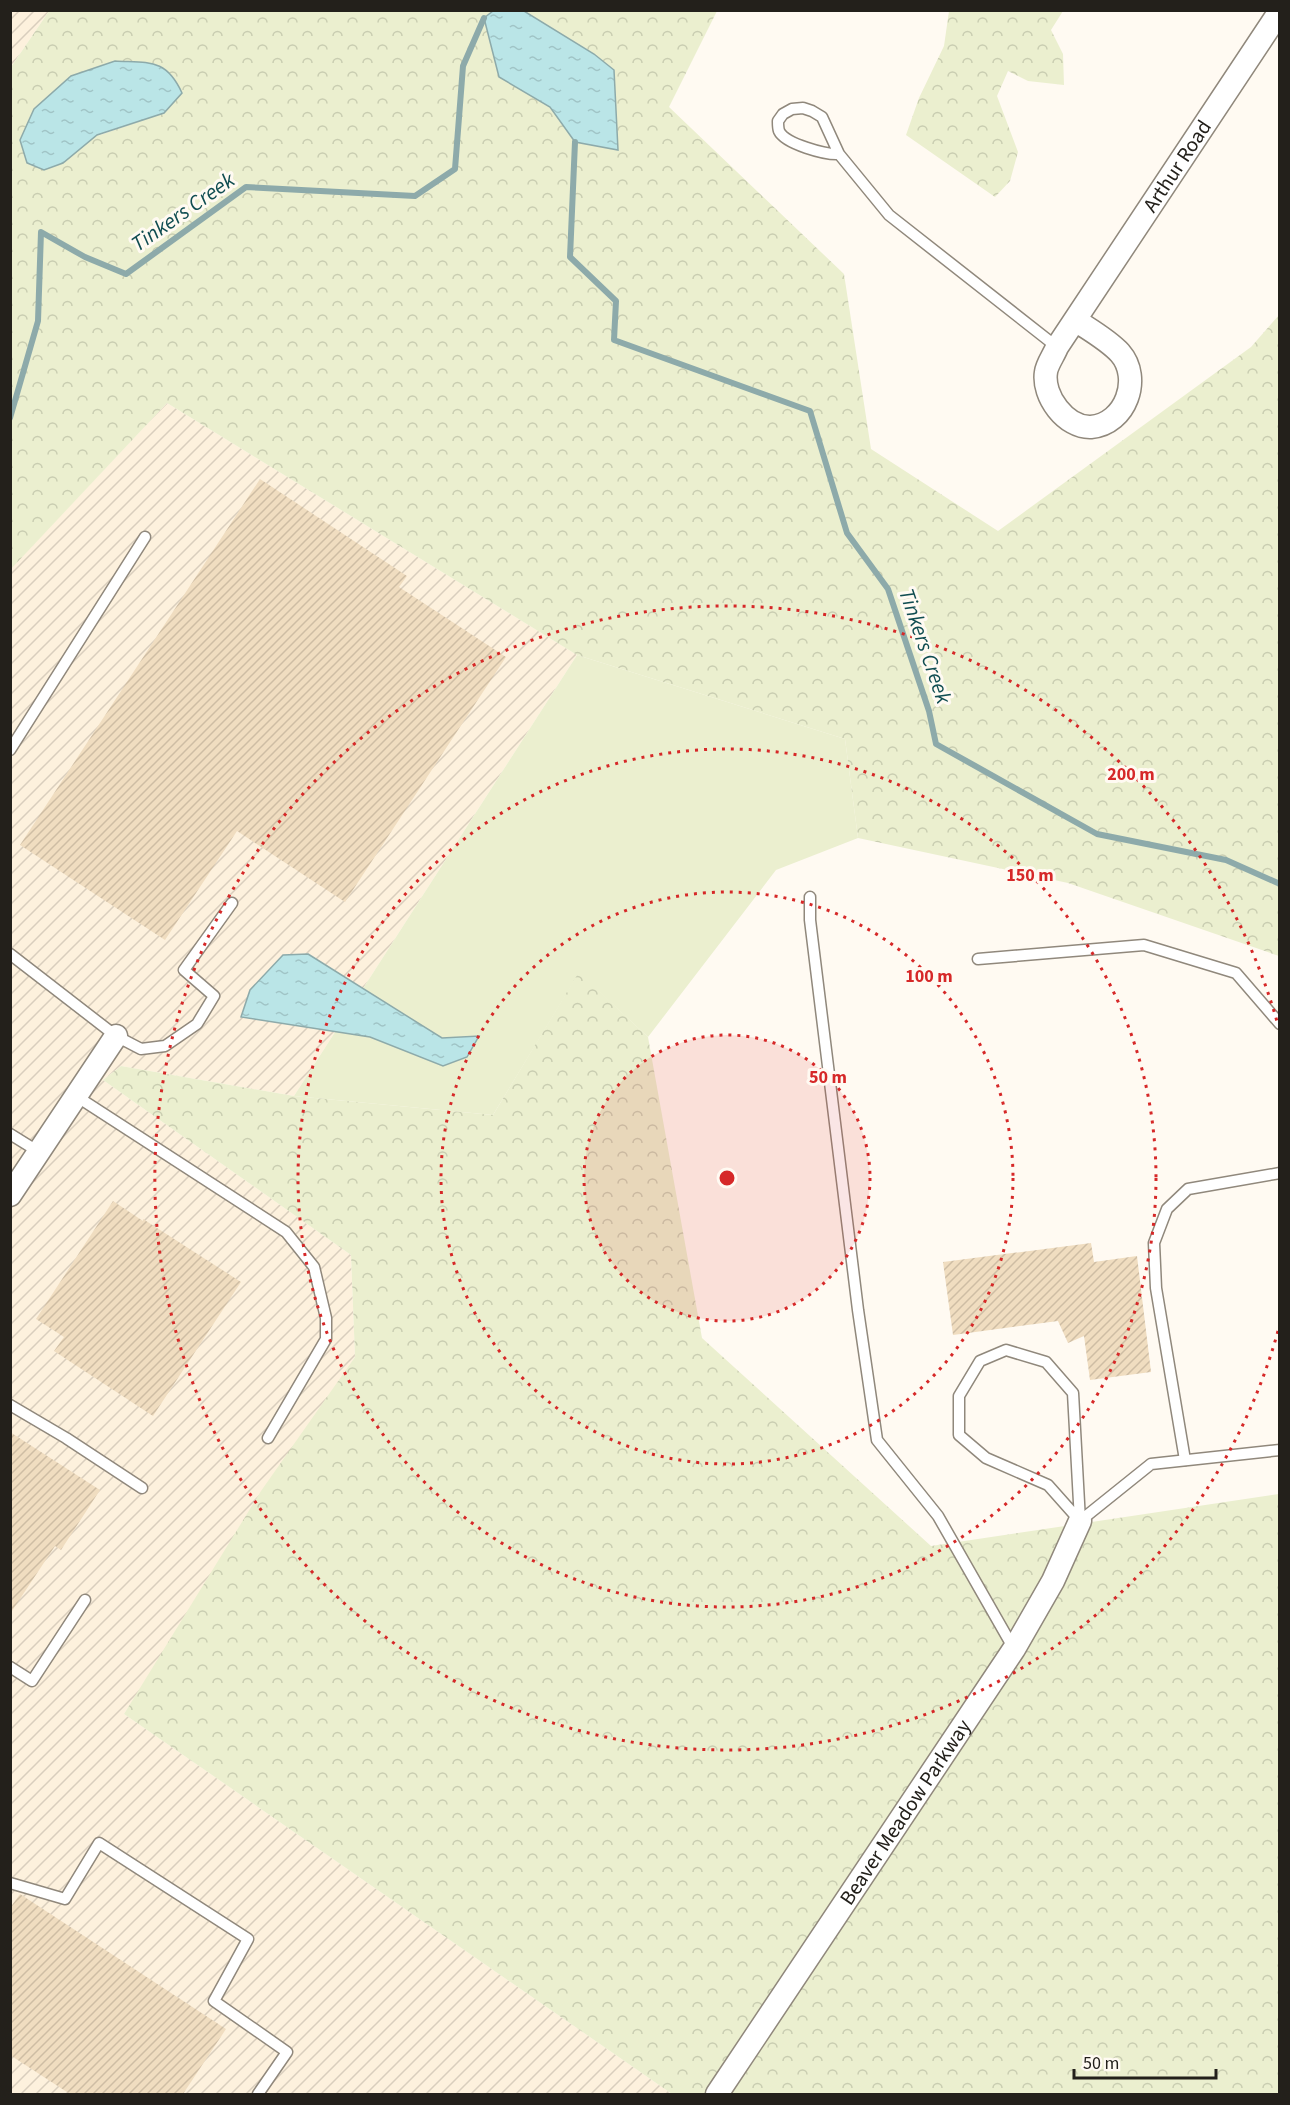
<svg xmlns="http://www.w3.org/2000/svg" width="1290" height="2105" viewBox="0 0 1290 2105" font-family="'Source Sans 3',sans-serif">
<style>
.industrial{fill:url(#industrial-furrows)}
.green{fill:#ebefcf}
.forest{fill:url(#forest-crowns);fill-rule:evenodd}
.water{fill:url(#water-ripples);stroke:#8daaaa;stroke-width:1.5}
.lines{fill:none;stroke-linecap:round;stroke-linejoin:round}
.stream{stroke:#8daaaa;stroke-width:6}
.building{fill:url(#building-hatch)}
.lane-casing{stroke:#90887c;stroke-width:13}
.street-casing{stroke:#90887c;stroke-width:25}
.lane{stroke:#fff;stroke-width:10}
.street{stroke:#fff;stroke-width:22}
.ring{fill:none;stroke:#d62828;stroke-width:3;stroke-dasharray:3 6}
.labels{text-anchor:middle;dominant-baseline:central;stroke-width:6;stroke-linejoin:round;paint-order:stroke}
.street-label{font-size:21px;fill:#23201b;stroke:#fffaf2}
.water-label{font-size:22px;font-style:italic;fill:#104d51;stroke:#fffaf2}
.centre{fill:#d62828;stroke:#fffaf2;stroke-width:3}
.ring-label{font-size:18px;text-anchor:middle;font-weight:bold;fill:#d62828;stroke:#fffaf2;stroke-width:6;stroke-linejoin:round;paint-order:stroke}
</style>
<defs>
<pattern id="industrial-furrows" width="10" height="10" patternUnits="userSpaceOnUse" patternTransform="scale(1.5)"><rect width="10" height="10" fill="#fdf1dd"/><path d="M-1 1l2-2M0 10L10 0M9 11l2-2" fill="none" stroke="#d9cebd"/></pattern>
<pattern id="forest-crowns" width="20" height="18" patternUnits="userSpaceOnUse" patternTransform="scale(1.5)"><rect width="20" height="18" fill="#ebefcf"/><path d="M2 6a3 3 0 1 1 6 0M12 15a3 3 0 1 1 6 0" fill="none" stroke="#c9cdb1"/></pattern>
<pattern id="water-ripples" width="26" height="14" patternUnits="userSpaceOnUse" patternTransform="scale(1.5)"><rect width="26" height="14" fill="#bae5e7"/><path d="M2 4q2-2 4 0t4 0M15 11q2-2 4 0t4 0" fill="none" stroke="#a0c4c6"/></pattern>
<pattern id="building-hatch" width="6" height="6" patternUnits="userSpaceOnUse" patternTransform="scale(1.5)"><rect width="6" height="6" fill="#f0ddc0"/><path d="M-1 1l2-2M0 6l6-6M5 7l2-2" fill="none" stroke="#cebda4"/></pattern>
</defs>
<rect width="100%" height="100%" fill="#fffaf2"/>
<!-- industrial -->
<g class="industrial">
<polygon points="11,11 49,11 11,67"/>
<polygon points="167,403 577,655 294,1096 121,1066 103,1080 351,1255 355,1357 124,1714 672,2094 11,2094 10,569"/>
</g>
<!-- green -->
<polygon class="green" points="577,655 845,739 858,838 776,870 648,1037 579,973 493,1115 294,1096"/>
<!-- forest -->
<g class="forest">
<path d="M 49,11 L 493,11 L 484,18 L 499,77 L 550,107 L 575,142 L 618,150 L 614,70 L 594,54 L 524,11 L 717,11 L 669,107 L 844,274 L 871,449 L 998,531 L 1251,347 L 1279,315 L 1279,956 L 1068,883 L 858,838 L 845,739 L 577,655 L 167,403 L 11,569 L 11,67 ZM 182,93 L 164,113 L 97,136 Z"/>
<polygon points="949,11 1063,11 1051,30 1063,54 1064,85 1028,81 1008,71 997,96 1018,152 1010,181 995,197 906,135 919,98 944,46"/>
<polygon points="579,972 648,1037 702,1338 931,1546 1279,1494 1279,2094 672,2094 124,1714 261,1491 355,1357 351,1255 103,1080 121,1066 294,1096 493,1115"/>
</g>
<!-- water -->
<g class="water">
<polygon points="493,11 524,11 594,54 614,70 618,150 575,142 550,107 499,77 484,18"/>
<path d="M 115,61 C 149,63 166,58 182,93 L 164,113 L 97,135 L 63,163 L 44,170 L 27,163 L 20,140 L 34,109 L 71,76 Z"/>
<polygon points="308,954 442,1038 479,1036 467,1057 443,1066 370,1037 241,1017 250,990 283,955"/>
</g>
<g class="lines">
<!-- stream -->
<g class="stream">
<polyline points="575,142 570,257 616,301 614,340 810,411 847,533 888,589 929,711 936,744 1097,834 1226,860 1280,884"/>
<polyline points="10,418 38,321 41,232 85,257 126,274 246,187 415,196 455,169 463,66 484,18"/>
</g>
</g>
<!-- building -->
<g class="building">
<polygon points="260,479 407,576 399,587 506,657 345,902 237,831 165,940 20,845"/>
<polygon points="113,1201 143,1221 143,1219 241,1282 153,1416 54,1351 64,1337 36,1319"/>
<polygon points="1091,1243 1094,1262 1137,1256 1151,1372 1090,1380 1084,1336 1068,1343 1058,1321 953,1335 943,1262"/>
<polygon points="10,1432 100,1490 61,1550 55,1546 10,1614"/>
<polygon points="20,1894 226,2029 183,2094 70,2094 10,2055 10,1908"/>
</g>
<g class="lines">
<!-- lane casing -->
<g class="lane-casing">
<g id="lane">
<path d="M 839,154 C 826,155 785,144 779,131 C 778,128 778,124 778,121 L 783,114 L 792,109 L 803,108 L 812,111 L 822,117 L 839,154 L 889,215 L 1057,347"/>
<polyline points="10,750 145,537"/>
<polyline points="810,897 810,920 858,1310 877,1440 938,1516 1014,1649"/>
<polyline points="10,954 116,1036 141,1049 165,1046 197,1024 214,996 184,970 232,903"/>
<polyline points="978,959 1144,945 1236,973 1280,1024"/>
<polyline points="76,1096 286,1232 314,1267 326,1318 326,1339 268,1438"/>
<polyline points="10,1134 39,1152"/>
<polygon points="1006,1350 1046,1362 1073,1393 1080,1521 1048,1485 986,1458 959,1435 959,1396 980,1361"/>
<polyline points="10,1405 66,1438 142,1488"/>
<polyline points="1185,1460 1156,1288 1154,1243 1167,1209 1188,1189 1280,1173"/>
<polyline points="1080,1521 1151,1464 1280,1450"/>
<polyline points="10,1667 32,1681 85,1600"/>
<polyline points="10,1883 65,1899 99,1843 248,1939 214,2001 287,2052 258,2094"/>
</g>
</g>
<!-- street casing -->
<g class="street-casing">
<g id="street">
<path id="s1" d="M 1075,320 C 1090,330 1108,340 1120,353 C 1142,378 1126,424 1091,427 C 1066,428 1042,396 1046,372 C 1047,364 1054,355 1057,347 L 1280,11"/>
<polyline points="10,1195 116,1036"/>
<path id="s2" d="M 717,2094 L 1014,1649 L 1053,1581 L 1080,1521"/>
</g>
</g>
<!-- lane -->
<use href="#lane" class="lane"/>
<!-- street -->
<use href="#street" class="street"/>
</g>
<!-- distance rings -->
<circle cx="727" cy="1178" r="143" fill="#d62828" fill-opacity=".12"/>
<g class="ring">
<circle cx="727" cy="1178" r="143"/>
<circle cx="727" cy="1178" r="286"/>
<circle cx="727" cy="1178" r="429"/>
<path d="M1278 1331A572 572 0 1 1 1278 1025"/>
</g>
<g class="labels">
<!-- street labels -->
<g class="street-label">
<text stroke="none"><textPath href="#s1" startOffset="476">Arthur Road</textPath></text>
<text stroke="none"><textPath href="#s2" startOffset="339">Beaver Meadow Parkway</textPath></text>
</g>
<!-- water labels -->
<g class="water-label">
<text transform="translate(183 212) rotate(-35)">Tinkers Creek</text>
<text transform="translate(925 646) rotate(71)">Tinkers Creek</text>
</g>
</g>
<circle cx="727" cy="1178" r="9" class="centre"/>
<g class="ring-label">
<text x="1131" y="780">200 m</text>
<text x="1030" y="881">150 m</text>
<text x="929" y="982">100 m</text>
<text x="828" y="1083">50 m</text>
</g>
<!-- border -->
<rect width="1290" height="2105" fill="none" stroke="#23201b" stroke-width="24"/>
<!-- scale -->
<path d="M1074 2069v9h142v-9" fill="none" stroke="#23201b" stroke-width="3"/>
<text x="1083" y="2069" font-size="18" fill="#23201b" stroke="#fffaf2" stroke-width="4.5" paint-order="stroke">50 m</text>
</svg>
